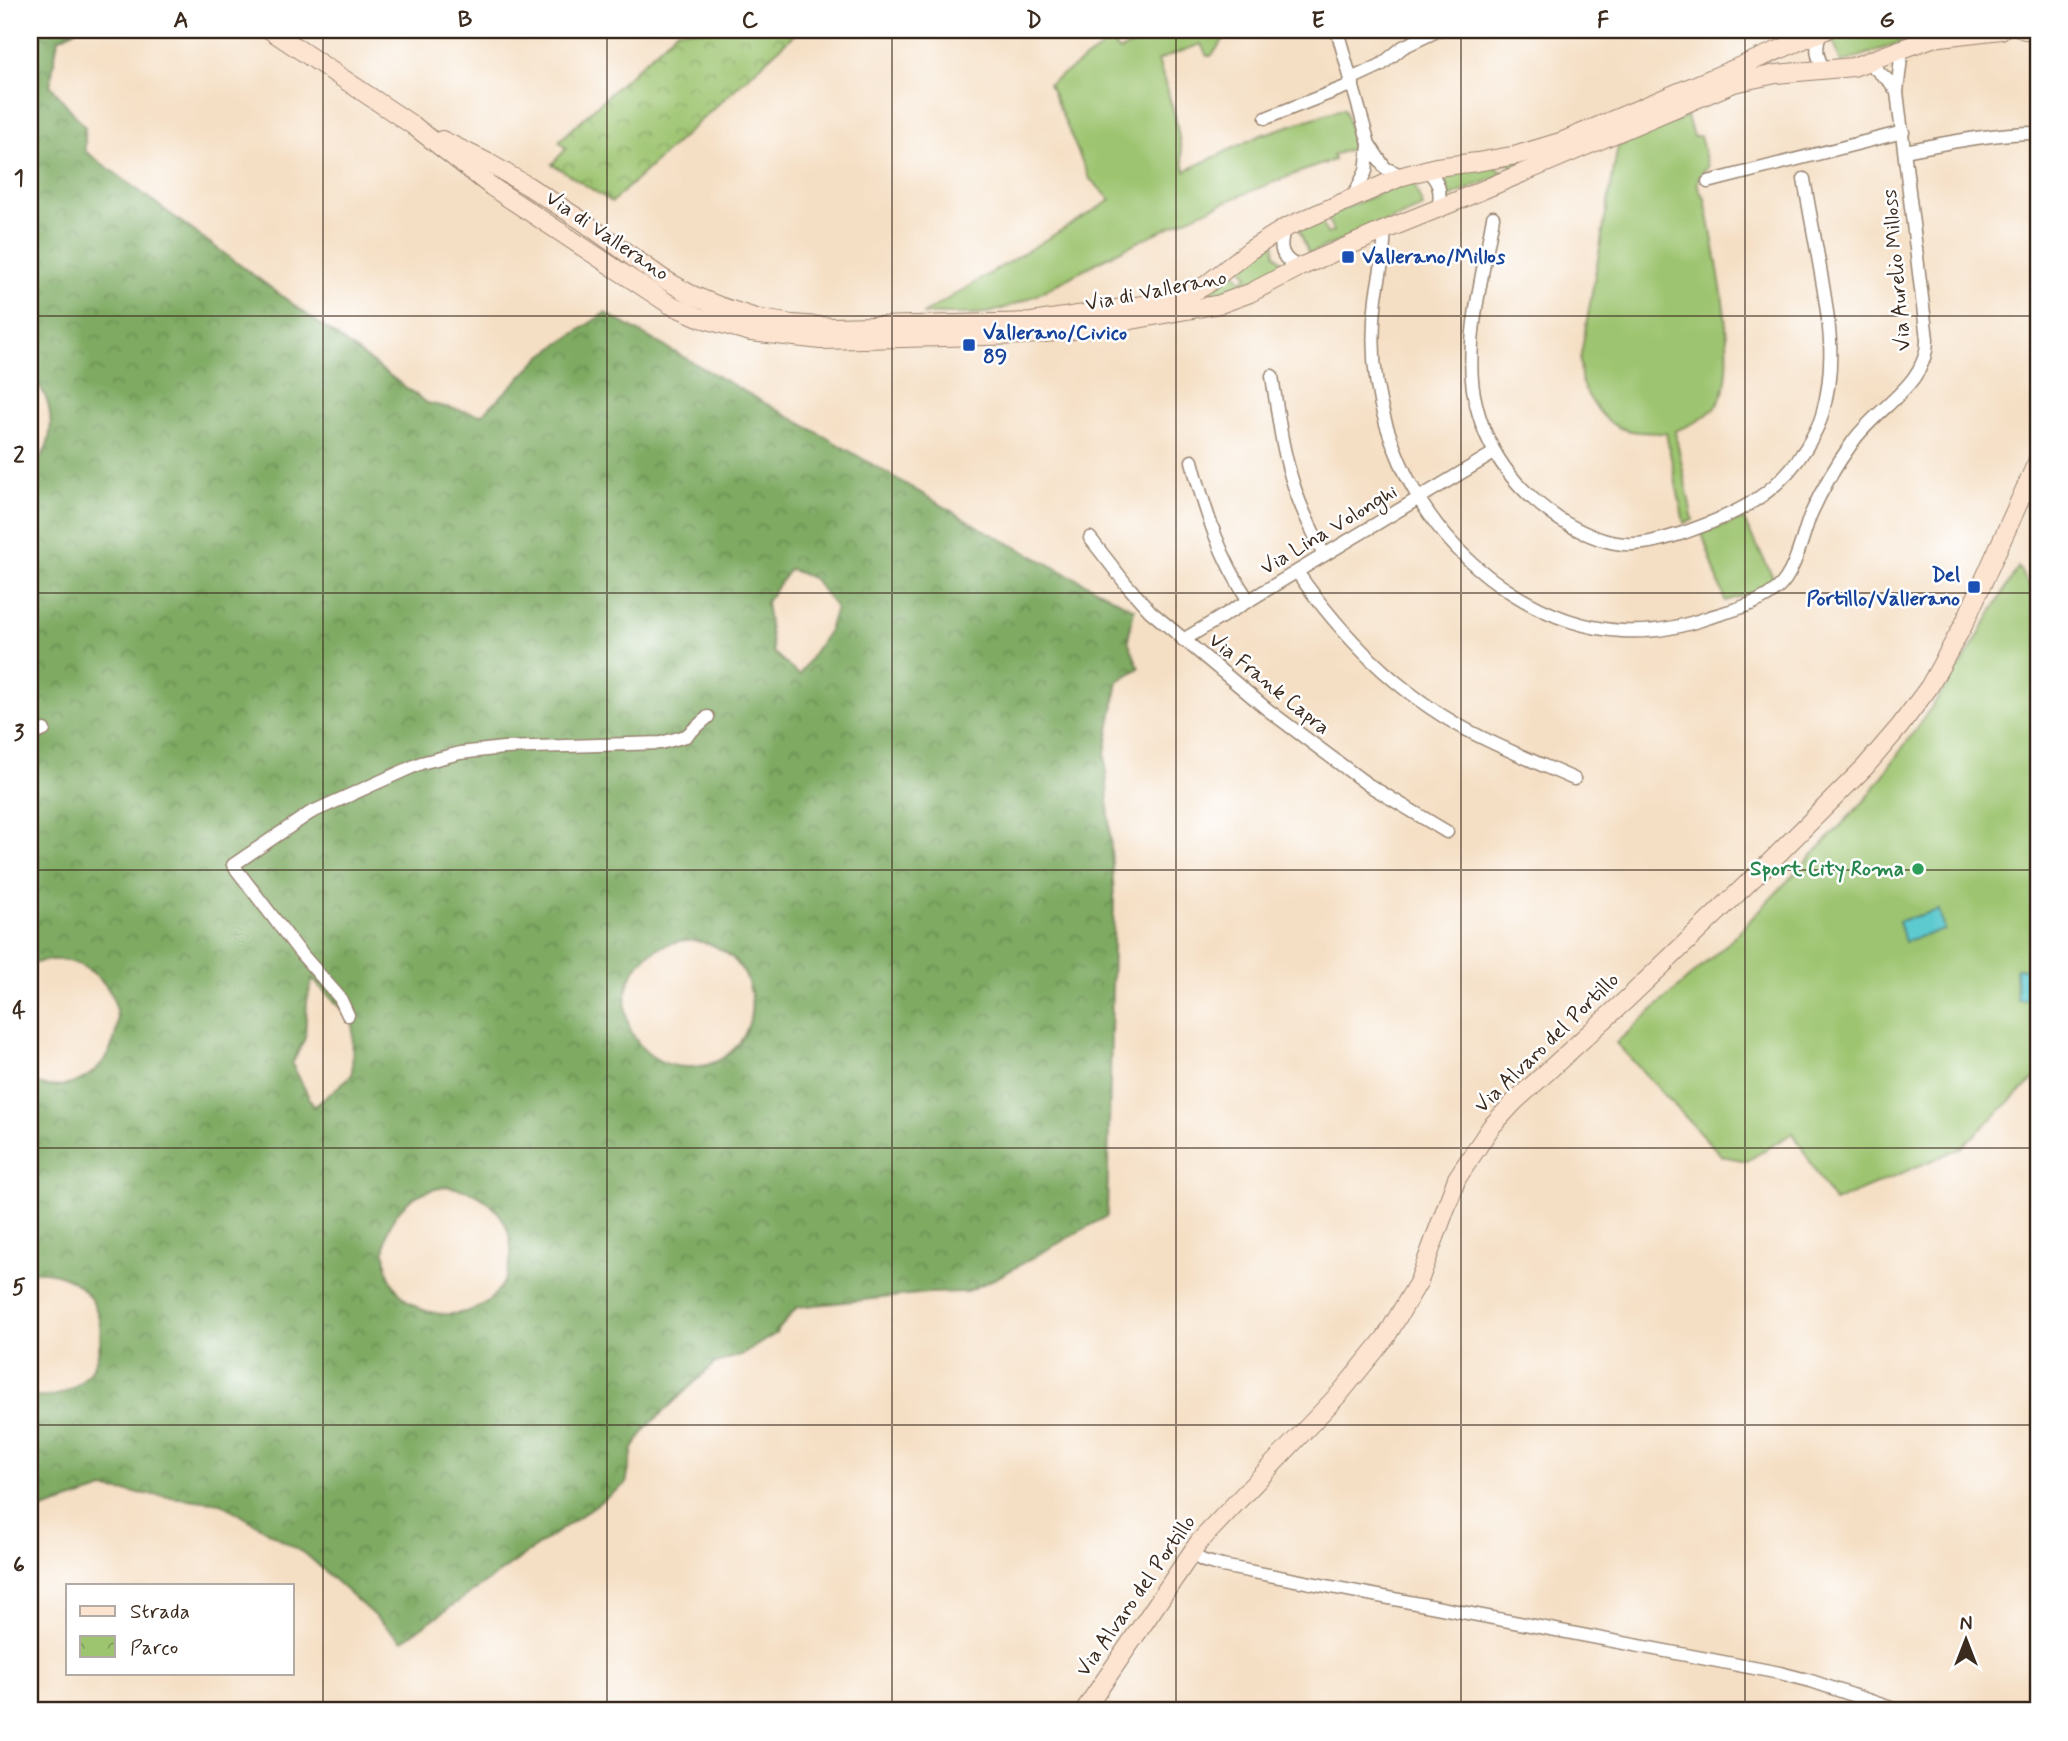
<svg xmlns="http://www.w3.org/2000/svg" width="2068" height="1741" viewBox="0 0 2068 1741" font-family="Mynerve,sans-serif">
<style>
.grass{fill:#9dc46f;stroke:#6c7746;stroke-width:2}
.forest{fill:url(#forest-crowns);stroke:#5c6a40;stroke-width:2;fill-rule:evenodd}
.park{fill:url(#park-crowns);stroke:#6c7746;stroke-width:2}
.water{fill:#5dcad0;stroke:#4c7a77;stroke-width:2}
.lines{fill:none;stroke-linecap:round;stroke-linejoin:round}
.street-casing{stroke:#988471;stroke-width:15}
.secondary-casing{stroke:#988471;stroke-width:20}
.street{stroke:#fff;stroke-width:12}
.secondary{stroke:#fde4d1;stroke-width:18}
.grid{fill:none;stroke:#3b2a1e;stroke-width:2;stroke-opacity:0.55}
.transit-dot{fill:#1a4fb4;stroke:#fff;stroke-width:2.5}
.leisure-dot{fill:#2e9e5b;stroke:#fff;stroke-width:2.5}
.labels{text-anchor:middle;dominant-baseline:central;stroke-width:5;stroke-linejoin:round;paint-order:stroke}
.street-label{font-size:21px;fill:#3b2a1e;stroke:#fff}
.transit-label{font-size:21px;font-weight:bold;fill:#164399;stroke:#fff;text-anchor:start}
.leisure-label{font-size:21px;font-weight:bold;fill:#27864d;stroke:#fff;text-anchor:end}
.neatline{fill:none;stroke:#3b2a1e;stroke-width:2.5}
.grid-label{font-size:23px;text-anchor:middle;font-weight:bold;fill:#3b2a1e}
</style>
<defs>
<pattern id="forest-crowns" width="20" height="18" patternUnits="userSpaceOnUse" patternTransform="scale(1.75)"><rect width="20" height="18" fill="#7eaa62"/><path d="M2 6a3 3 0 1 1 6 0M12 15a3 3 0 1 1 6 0" fill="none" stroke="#688b50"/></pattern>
<pattern id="park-crowns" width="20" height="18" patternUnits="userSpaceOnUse" patternTransform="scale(1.75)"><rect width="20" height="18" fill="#9dc46f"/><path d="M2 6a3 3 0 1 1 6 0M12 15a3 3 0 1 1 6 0" fill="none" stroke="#819f5b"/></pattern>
</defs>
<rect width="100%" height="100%" fill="#fff"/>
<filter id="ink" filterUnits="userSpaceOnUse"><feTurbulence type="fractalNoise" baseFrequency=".0143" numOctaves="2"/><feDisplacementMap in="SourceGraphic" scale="14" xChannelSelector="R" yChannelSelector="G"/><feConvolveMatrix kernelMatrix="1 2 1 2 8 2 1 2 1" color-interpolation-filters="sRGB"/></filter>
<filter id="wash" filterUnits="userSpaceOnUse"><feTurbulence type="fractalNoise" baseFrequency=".00686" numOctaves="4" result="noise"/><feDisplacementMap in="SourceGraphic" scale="28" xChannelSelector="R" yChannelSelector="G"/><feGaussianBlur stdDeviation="1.57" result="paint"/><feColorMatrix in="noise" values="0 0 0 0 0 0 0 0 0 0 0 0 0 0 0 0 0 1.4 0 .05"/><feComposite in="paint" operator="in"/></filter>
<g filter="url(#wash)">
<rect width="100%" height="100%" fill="#f5dfc4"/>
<!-- grass -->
<g class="grass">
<path d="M 1167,30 L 1225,30 L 1227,35 L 1211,56 L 1207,56 L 1201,44 L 1158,60 L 1175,116 L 1185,171 L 1261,135 L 1344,108 L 1356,147 L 1333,155 L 1334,160 C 1258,186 1185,218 1113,254 C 1075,273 1034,301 992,312 C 976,316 941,313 923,314 L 1111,200 L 1089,178 L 1049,84 L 1110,42 L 1119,51 Z"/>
<polygon points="1840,30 1937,30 1841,63 1831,34"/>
<path d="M 1687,116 L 1693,137 L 1700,136 L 1708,167 C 1696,176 1694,186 1705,198 C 1712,242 1742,365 1719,401 C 1709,418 1692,424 1675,431 L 1693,520 L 1684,523 L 1666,433 C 1650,432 1632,434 1616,426 C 1602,419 1587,397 1582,382 C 1580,375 1581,367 1580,360 L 1618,146 Z"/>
<polygon points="1572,144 1573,145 1447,198 1448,188 1440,173 1494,165 1502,172 1512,169 1511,163 1502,164"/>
<polygon points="1412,179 1423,207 1309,254 1299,230 1321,219 1327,234 1333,232 1327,216"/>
<polygon points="1274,241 1275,254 1287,267 1227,295 1186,301 1234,271 1242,281 1248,276 1240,266"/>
<polygon points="1743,519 1775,581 1761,590 1725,601 1702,533"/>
<polygon points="2018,567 2038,599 2038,1075 1961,1148 1834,1202 1793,1133 1747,1161 1722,1156 1616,1043 1730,941 1867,798 1962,664"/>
</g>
<!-- forest -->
<path class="forest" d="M 30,30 L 76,30 L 58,39 L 50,85 L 85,127 L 85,151 L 427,403 L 482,415 L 543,355 L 605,313 L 829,439 L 984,530 L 1134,609 L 1128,640 L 1139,668 L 1118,681 L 1105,753 L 1114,897 L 1107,1216 L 1000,1276 L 966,1292 L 928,1293 L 797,1307 L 775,1334 L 743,1354 L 714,1364 L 646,1428 L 633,1449 L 626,1484 L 402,1641 L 308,1556 L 221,1503 L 104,1489 L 30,1513 L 30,1397 C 123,1405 125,1265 30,1272 L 30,1082 C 106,1109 153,1002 82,966 C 65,958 47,958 30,965 L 30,470 C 58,445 57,401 30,375 ZM 790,569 L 814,579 L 836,608 L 829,630 L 799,675 L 773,652 L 766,602 ZM 689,940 C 777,948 768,1068 688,1067 C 608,1066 601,946 689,940 ZM 312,979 L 353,1020 L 352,1075 L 314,1107 L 292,1064 L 305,1038 L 307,1002 ZM 449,1187 C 537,1197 527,1315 447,1314 C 367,1314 361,1193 449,1187 Z"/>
<!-- park -->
<polygon class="park" points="678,30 799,30 612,202 552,164 566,149 559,141"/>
<!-- water -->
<g class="water">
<polygon points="1939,910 1944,930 1905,941 1899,921"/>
<polygon points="2038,968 2038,999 2017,1000 2016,969"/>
</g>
</g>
<g filter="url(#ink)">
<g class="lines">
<!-- street casing -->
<g class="street-casing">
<g id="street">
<polyline points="1337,30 1369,144 1385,168 1403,176"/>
<path d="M 1821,32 C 1815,47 1816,57 1825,70"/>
<polyline points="1868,62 1890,82 1897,92"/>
<polyline points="1351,79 1381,65 1403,47 1439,30"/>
<polyline points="1266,118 1353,84"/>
<path d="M 1905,151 C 1950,142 1993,133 2038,133"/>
<path d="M 1426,169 C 1439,181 1442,191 1438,209"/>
<polyline points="1708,182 1903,132"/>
<polyline points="1352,199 1366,171 1369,145"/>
<path d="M 1493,217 C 1484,270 1464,342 1474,395 C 1485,451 1515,490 1562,521 C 1579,531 1597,540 1616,543 C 1639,547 1661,540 1683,533 C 1735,515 1776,496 1806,448 C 1812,437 1819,427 1822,415 C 1837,363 1829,319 1820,268 C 1815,239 1809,209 1804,179"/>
<path d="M 1285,228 C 1278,246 1280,260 1300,267"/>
<path d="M 1385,230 C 1384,239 1384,247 1383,256 C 1381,270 1378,284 1376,298 C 1371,339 1373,383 1386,424 C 1396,455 1410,487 1429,514 C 1472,576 1546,626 1622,631 C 1653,633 1682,627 1710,617 C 1733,610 1760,604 1778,588 C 1795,573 1802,537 1810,516 C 1821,491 1836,465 1852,443 C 1875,408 1928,385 1927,339 L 1897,92 L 1902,49"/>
<path d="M 1272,376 C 1278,414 1282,452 1295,489 C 1302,512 1314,533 1324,555"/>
<path d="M 1192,461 C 1205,511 1220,558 1249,601"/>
<polyline points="1090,538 1126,584 1150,611 1268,710 1367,784 1447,832"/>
<path d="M 1297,572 C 1343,637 1396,692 1467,730 C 1501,748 1538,763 1574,779"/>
<polyline points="1183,640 1494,453"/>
<polyline points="30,736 44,730"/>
<polyline points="348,1015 340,998 299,951 233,865 310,813 421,763 460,753 503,748 661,743 686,736 708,717"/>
<polyline points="1190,1554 1204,1561 1222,1566 1780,1673 1811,1681 1900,1711"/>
</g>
</g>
<!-- secondary casing -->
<g class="secondary-casing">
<g id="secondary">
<polyline points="270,30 414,126 492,187 669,304 701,318 751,332 821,340 1026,335 1082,329 1220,304 1250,293 1300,267 1385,230 1459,200 1734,83 1776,74 1853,67 1932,38 2001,30"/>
<polyline points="2024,30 2038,30"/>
<polyline points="442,140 489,163 528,186 581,220 662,278 690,294 719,306 756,318 792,324 833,327 1032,322 1169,301 1185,296 1206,285 1250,250 1285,228 1403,176 1436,167 1477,162 1517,155 1563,141 1826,30"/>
<polyline points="1084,1711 1199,1542 1341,1392 1386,1337 1419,1281 1457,1178 1491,1127 1515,1101 1627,999 1770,862 1865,767 1900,726 1929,687 1964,624 2038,460"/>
</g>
</g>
<!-- street -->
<use href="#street" class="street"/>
<!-- secondary -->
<use href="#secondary" class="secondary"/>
</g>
</g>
<!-- grid -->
<path class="grid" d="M 323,30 L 323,1711M 607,30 L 607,1711M 892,30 L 892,1711M 1176,30 L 1176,1711M 1461,30 L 1461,1711M 1745,30 L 1745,1711M 30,316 L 2038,316M 30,593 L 2038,593M 30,870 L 2038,870M 30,1148 L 2038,1148M 30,1425 L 2038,1425"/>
<!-- markers -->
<g class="transit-dot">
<rect x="1341" y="250" width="14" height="14" rx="3.5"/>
<rect x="962" y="338" width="14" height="14" rx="3.5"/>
<rect x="1967" y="580" width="14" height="14" rx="3.5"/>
</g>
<circle class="leisure-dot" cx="1918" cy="869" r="7"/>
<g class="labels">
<!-- street labels -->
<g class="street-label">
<text transform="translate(607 236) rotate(34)">Via di Vallerano</text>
<text transform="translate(1897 270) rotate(-95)">Via Aurelio Milloss</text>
<text transform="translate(1156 291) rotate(-11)">Via di Vallerano</text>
<text transform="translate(1329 530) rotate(-31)">Via Lina Volonghi</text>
<text transform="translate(1269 684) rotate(39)">Via Frank Capra</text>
<text transform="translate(1547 1043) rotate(-44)">Via Alvaro del Portillo</text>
<text transform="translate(1136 1596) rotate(-55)">Via Alvaro del Portillo</text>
</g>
<!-- transit labels -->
<g class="transit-label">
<text x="1362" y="257">Vallerano/Millos</text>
<text x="983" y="333">Vallerano/Civico<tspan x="983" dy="24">89</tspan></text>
<text x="1960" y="575" text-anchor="end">Del<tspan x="1960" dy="24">Portillo/Vallerano</tspan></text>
</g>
<!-- leisure labels -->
<g class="leisure-label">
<text x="1904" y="869">Sport City Roma</text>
</g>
</g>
<!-- margin -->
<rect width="2068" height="1741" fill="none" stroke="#fff" stroke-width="77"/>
<!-- legend -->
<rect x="66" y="1584" width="228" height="91" fill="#ffffff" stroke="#b1aaa5" stroke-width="2"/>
<rect x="80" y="1606" width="35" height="10" fill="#fde4d1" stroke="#b1aaa5" stroke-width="2"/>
<text x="130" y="1618" font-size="21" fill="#3b2a1e">Strada</text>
<rect x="80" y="1636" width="35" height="21" fill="url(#park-crowns)" stroke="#b1aaa5" stroke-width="2"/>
<text x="130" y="1654" font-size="21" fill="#3b2a1e">Parco</text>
<!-- north arrow -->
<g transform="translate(1966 1640)" stroke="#ffffff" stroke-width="5" paint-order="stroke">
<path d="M0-5L12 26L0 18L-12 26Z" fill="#3b2a1e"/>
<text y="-10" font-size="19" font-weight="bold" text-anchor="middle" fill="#3b2a1e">N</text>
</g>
<rect x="38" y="38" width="1992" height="1664" class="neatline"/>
<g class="grid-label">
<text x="181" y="27">A</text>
<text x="465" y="27">B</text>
<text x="750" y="27">C</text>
<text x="1034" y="27">D</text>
<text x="1318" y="27">E</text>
<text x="1603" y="27">F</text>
<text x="1887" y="27">G</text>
<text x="19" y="185">1</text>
<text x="19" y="462">2</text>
<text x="19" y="740">3</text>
<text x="19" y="1017">4</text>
<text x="19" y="1294">5</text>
<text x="19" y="1572">6</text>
</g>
</svg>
